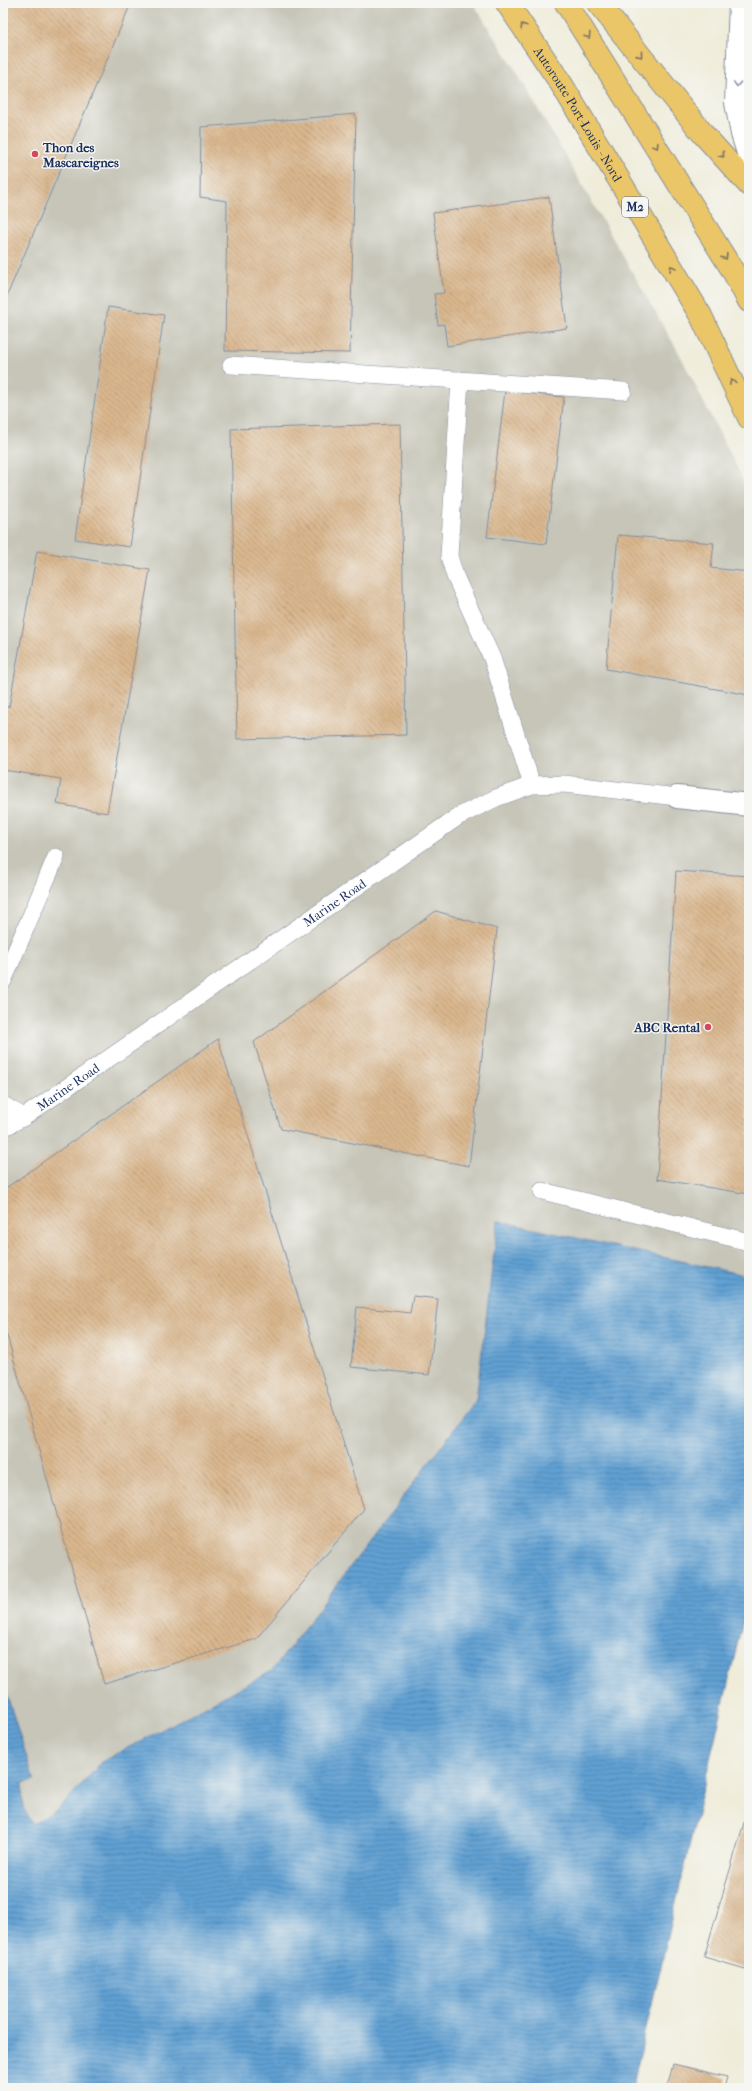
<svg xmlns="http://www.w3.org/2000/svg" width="752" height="2091" viewBox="0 0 752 2091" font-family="'IM FELL French Canon',serif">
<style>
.industrial{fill:#c6c5b8}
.water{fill:url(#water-rules);stroke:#3e6898}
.building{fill:url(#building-back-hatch)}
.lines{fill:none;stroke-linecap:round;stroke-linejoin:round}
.service-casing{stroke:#858e9c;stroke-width:18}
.minor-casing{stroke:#858e9c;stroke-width:24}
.tertiary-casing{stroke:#858e9c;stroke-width:24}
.trunk-casing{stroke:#858e9c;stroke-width:24}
.service{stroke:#fff;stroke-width:17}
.minor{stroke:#fff;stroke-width:22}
.tertiary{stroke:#fff;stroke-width:22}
.trunk{stroke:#ebc669;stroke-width:22}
.oneway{stroke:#797363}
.oneway2{stroke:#8d97ae}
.poi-dot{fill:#d1495b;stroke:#f6f6f2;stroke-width:1.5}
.labels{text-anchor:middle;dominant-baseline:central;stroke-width:3;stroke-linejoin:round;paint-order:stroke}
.shield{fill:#f6f6f2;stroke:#5d6b8a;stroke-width:1}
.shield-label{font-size:12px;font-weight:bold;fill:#1b2f5e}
.street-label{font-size:13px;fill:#1b2f5e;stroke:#f6f6f2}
.poi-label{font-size:13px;font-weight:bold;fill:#1b2f5e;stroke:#f6f6f2;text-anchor:start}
</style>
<defs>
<pattern id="water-rules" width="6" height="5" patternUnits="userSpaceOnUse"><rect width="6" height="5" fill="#61a0d3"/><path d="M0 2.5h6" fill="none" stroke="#4f83ae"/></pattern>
<pattern id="building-back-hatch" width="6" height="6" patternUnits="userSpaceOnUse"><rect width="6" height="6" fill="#dab78e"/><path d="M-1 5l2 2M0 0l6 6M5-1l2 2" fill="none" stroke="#b09577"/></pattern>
</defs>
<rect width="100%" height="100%" fill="#f6f6f2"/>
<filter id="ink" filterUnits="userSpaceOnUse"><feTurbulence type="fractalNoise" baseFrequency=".025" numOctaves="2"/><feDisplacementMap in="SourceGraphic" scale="8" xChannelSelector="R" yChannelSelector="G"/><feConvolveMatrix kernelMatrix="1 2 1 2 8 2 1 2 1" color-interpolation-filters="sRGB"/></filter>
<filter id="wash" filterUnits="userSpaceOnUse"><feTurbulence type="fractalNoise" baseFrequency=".012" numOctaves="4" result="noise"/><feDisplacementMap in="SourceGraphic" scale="16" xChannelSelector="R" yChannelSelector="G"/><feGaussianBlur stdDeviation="0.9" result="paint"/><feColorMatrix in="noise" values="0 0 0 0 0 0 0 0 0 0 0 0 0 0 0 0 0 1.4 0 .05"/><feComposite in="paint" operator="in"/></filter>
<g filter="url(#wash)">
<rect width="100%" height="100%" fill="#efecd9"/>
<!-- industrial -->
<polygon class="industrial" points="3,3 473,3 515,69 679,353 749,492 749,1276 498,1221 476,1400 272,1671 103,1761 58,1810 32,1824 23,1807 3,1811"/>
<!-- water -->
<polygon class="water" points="498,1221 749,1276 749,1595 632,2088 3,2088 3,1683 34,1780 22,1783 23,1807 32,1824 58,1810 103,1761 272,1671 476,1400"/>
<g id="blocks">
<!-- building -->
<g class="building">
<polygon points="3,3 131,3 3,305"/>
<polygon points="356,114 350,353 225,351 227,201 200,197 201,127"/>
<polygon points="549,197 567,328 447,346 444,324 438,325 434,294 444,293 433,213"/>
<polygon points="108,307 164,315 130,547 75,539"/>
<polygon points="505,391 564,397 546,544 487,537"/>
<polygon points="400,424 406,735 237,739 231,429"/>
<polygon points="618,535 714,543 711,568 749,572 749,695 606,669"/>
<polygon points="37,551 150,570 107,813 57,804 61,779 3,770 3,706 9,707"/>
<polygon points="676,871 749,876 749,1194 657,1179"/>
<polygon points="436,911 497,929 469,1166 281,1129 254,1042"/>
<polygon points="218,1039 364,1509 256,1639 104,1684 3,1321 3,1190"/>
<polygon points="413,1296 438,1299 429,1375 351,1367 357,1307 410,1313"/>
<polygon points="749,1806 749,1970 704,1957"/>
<polygon points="673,2064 727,2077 724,2088 667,2088"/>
</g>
</g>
</g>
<g filter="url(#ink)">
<use href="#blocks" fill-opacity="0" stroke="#858e9c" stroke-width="1"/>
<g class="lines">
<!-- service casing -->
<g class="service-casing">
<g id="service">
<polyline points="231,365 623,391"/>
<polyline points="460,380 449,556 455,576 492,658 532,785"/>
<polyline points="3,981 56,857"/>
<polyline points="3,1105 24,1117"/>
<path id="s1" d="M 3,1128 L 24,1117 L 459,816 L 496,798 L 532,785 L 564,784 L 677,797"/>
<polyline points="542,1191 749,1242"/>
</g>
</g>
<!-- minor casing -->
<g class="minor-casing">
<polyline id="minor" points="677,797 749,805"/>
</g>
<!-- tertiary casing -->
<g class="tertiary-casing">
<polyline id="tertiary" points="740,3 736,103 742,134 749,156"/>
</g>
<!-- trunk casing -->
<g class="trunk-casing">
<g id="trunk">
<path id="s2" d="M 507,3 L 562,85 L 701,316 L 749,418"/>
<polyline points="566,3 733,271 749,301"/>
<polyline points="598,3 704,135 749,185"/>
</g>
</g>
<!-- service -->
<use href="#service" class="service"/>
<!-- minor -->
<use href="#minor" class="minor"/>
<!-- tertiary -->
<use href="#tertiary" class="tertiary"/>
<!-- trunk -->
<use href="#trunk" class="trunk"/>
</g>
<!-- one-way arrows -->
<defs><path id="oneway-chevron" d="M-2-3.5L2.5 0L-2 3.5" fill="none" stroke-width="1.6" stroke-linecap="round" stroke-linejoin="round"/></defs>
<g class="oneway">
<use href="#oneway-chevron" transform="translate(523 26) rotate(-124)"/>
<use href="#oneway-chevron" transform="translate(588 36) rotate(57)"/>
<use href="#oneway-chevron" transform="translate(640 55) rotate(51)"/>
<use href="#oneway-chevron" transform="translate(656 146) rotate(58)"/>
<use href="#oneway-chevron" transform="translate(722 155) rotate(48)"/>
<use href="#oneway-chevron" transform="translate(725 257) rotate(58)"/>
<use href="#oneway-chevron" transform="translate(672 268) rotate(-121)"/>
<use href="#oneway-chevron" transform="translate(732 382) rotate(-115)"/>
</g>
<use class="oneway2" href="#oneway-chevron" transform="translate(737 84) rotate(92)"/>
</g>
<!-- markers -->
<g class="poi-dot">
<circle cx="35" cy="154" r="4"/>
<circle cx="708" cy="1027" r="4"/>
</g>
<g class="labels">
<!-- shield labels -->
<rect class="shield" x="622" y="197" width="26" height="20" rx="3"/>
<g class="shield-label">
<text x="635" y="207">M2</text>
</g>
<!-- street labels -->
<g class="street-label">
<text stroke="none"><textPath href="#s2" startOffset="132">Autoroute Port-Louis - Nord</textPath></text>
<text stroke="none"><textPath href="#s1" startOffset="401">Marine Road</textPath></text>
<text stroke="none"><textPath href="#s1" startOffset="77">Marine Road</textPath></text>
</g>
<!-- poi labels -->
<g class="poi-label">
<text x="43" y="147">Thon des<tspan x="43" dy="15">Mascareignes</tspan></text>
<text x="700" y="1027" text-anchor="end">ABC Rental</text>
</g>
</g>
<!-- margin -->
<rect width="752" height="2091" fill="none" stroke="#f6f6f2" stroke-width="16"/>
</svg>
